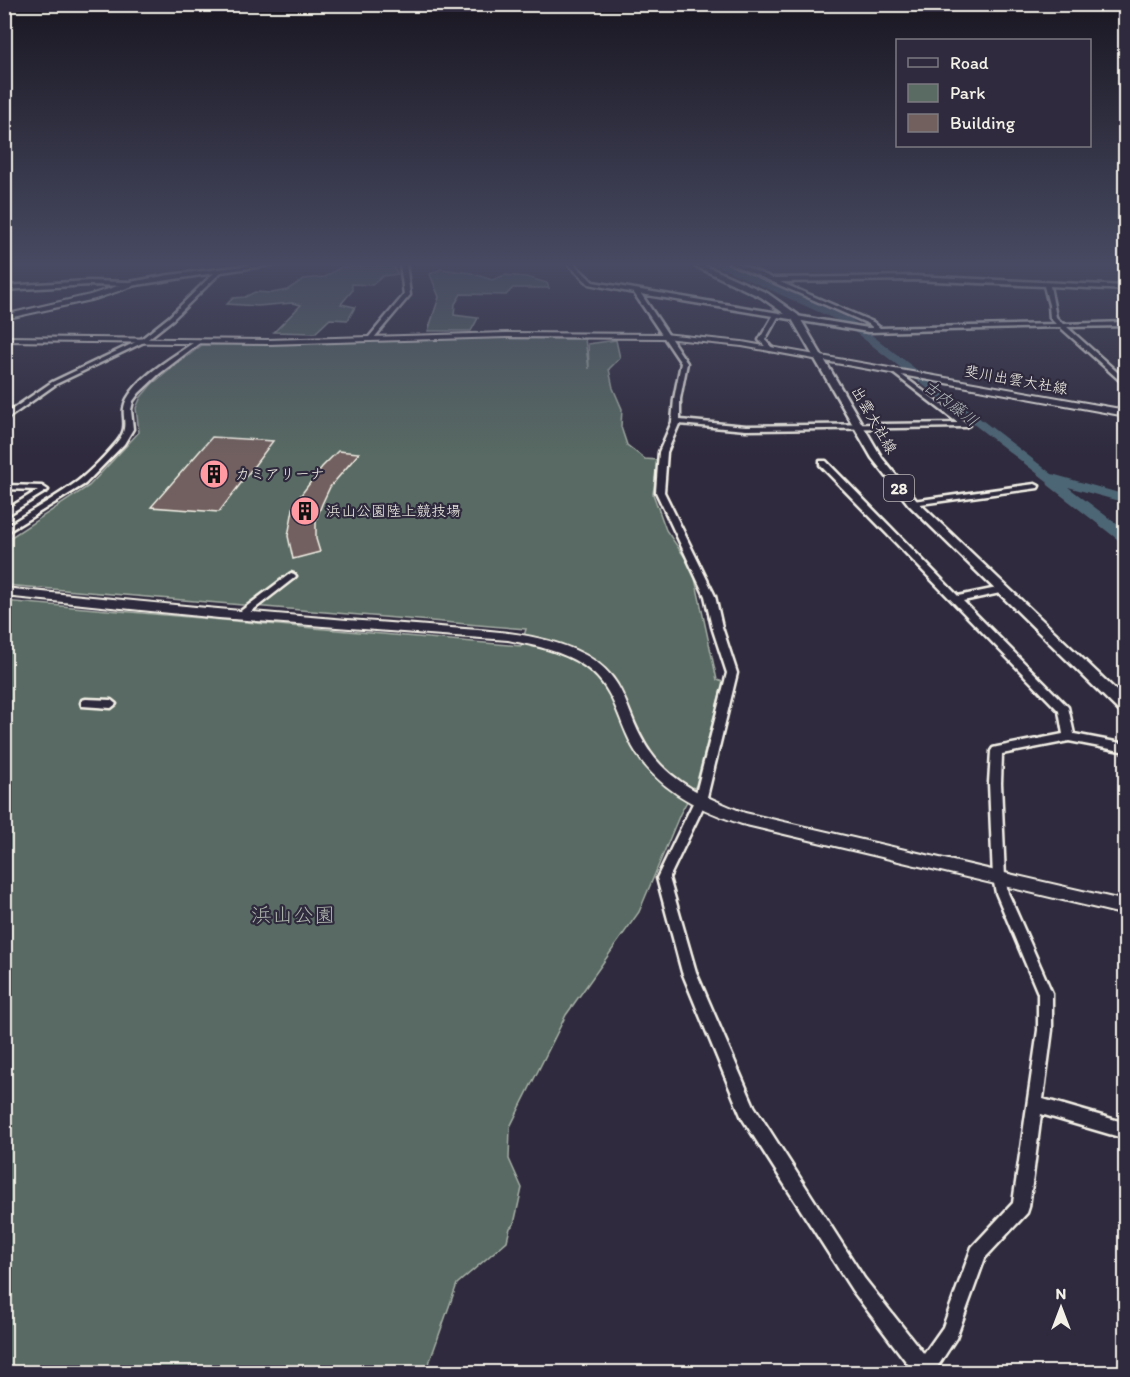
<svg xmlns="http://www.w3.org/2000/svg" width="1130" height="1377" viewBox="0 0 1130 1377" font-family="Itim,'Klee One',sans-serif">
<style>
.green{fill:#596b63;stroke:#a6aea6;stroke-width:1.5}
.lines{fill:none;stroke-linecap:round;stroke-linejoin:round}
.river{fill:#4d6675;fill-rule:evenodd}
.building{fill:#71605e;stroke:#f4f1e8;stroke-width:1.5}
.street-casing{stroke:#f4f1e8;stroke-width:5}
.secondary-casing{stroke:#f4f1e8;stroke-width:4}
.primary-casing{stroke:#f4f1e8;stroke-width:5}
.street{fill:#2f2a3d;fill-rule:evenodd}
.secondary{fill:#2f2a3d;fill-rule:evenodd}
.primary{fill:#2f2a3d;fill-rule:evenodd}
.labels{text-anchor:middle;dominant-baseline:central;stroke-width:4.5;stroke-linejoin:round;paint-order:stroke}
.far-street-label{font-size:15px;fill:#f4f1e8;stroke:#2f2a3d}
.far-poi-label{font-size:15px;fill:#f4f1e8;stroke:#2f2a3d;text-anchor:start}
.far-water-label{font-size:16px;font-style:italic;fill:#b1b9ba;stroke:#2f2a3d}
.shield{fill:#2f2a3d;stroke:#b9b5b5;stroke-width:1.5}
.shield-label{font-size:16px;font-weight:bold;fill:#f4f1e8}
.near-park-label{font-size:21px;fill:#aeb5ac;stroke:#2f2a3d}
</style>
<rect width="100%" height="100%" fill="#2f2a3d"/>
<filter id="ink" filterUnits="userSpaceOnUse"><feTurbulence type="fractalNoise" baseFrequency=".0167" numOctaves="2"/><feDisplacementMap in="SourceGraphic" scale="12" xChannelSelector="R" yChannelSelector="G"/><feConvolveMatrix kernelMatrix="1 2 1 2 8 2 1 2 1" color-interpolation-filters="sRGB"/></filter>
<g filter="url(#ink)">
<!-- green -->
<g class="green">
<polygon points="392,265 398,274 383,276 372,285 352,284 352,291 341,304 355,307 348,320 330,319 315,333 274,332 301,305 292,303 258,306 227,304 233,298 245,297 255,292 272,293 287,290 304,279 325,277 341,267"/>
<polygon points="441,269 471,273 492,280 505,275 526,277 547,283 549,288 513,288 506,295 461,294 455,304 454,315 478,318 471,331 428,331 439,297 430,274"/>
<polygon points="473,338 585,339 589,369 588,344 616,340 620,358 609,369 613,388 622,409 621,427 627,445 645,459 658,460 653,494 666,530 693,569 717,680 723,682 696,785 680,814 639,912 566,1015 510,1127 509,1159 522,1188 514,1224 510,1228 507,1241 457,1284 426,1372 5,1372 4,601 521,646 526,629 5,585 5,541 89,486 139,432 136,408 141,397 152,384 202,345"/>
</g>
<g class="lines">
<!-- river -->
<polygon class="river" points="711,263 724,263 851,319 1052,474 1126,495 1126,503 1068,487 1126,531 1126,543 1121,542 1048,485 1047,481 843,323"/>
</g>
<!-- building -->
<g class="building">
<polygon points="212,437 273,441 219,512 151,507"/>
<polygon points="338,451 359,453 330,487 322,504 316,520 316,539 320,552 293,559 288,536 294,504 322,467"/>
</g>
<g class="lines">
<!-- street casing -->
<g class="street-casing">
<g id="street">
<polygon points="269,263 285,263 221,272 173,319 144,342 56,384 4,421 4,415 52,382 140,340 169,317 214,273 130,286 89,285 4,290 4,286 89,281 130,282 169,275"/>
<polygon points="400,263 406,263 410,295 373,339 369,339 369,337 404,295"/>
<path d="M 567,263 L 573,263 L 593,282 L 868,328 L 873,328 L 869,324 L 729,263 L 737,263 L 772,278 L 914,276 L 1126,286 L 1126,290 L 1050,286 L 1056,317 L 1063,324 L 1126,322 L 1126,326 L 1067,327 L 1126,380 L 1126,386 L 1060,327 L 868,332 L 778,317 L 765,340 L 773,349 L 770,351 L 759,340 L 773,316 L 641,294 L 687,363 L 680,399 L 680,420 L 746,426 L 958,423 L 893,373 L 892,372 L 895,370 L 969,425 L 965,427 L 746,430 L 679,424 L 667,452 L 664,492 L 715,596 L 722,627 L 737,673 L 706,801 L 669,878 L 696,972 L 754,1106 L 864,1278 L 924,1354 L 943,1327 L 972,1247 L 1013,1203 L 1038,1030 L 1038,993 L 996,893 L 993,878 L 989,783 L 991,751 L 993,748 L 997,747 L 1063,734 L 1059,711 L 820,465 L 820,461 L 826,461 L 958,596 L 1002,587 L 1005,588 L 1007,590 L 1005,592 L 963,601 L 1068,707 L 1074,734 L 1126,744 L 1126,752 L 1069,741 L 1002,754 L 1001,783 L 1005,878 L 1008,893 L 1052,993 L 1052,1030 L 1043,1099 L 1126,1123 L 1126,1139 L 1041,1114 L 1029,1207 L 1027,1213 L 985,1258 L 956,1338 L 934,1372 L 914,1372 L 852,1290 L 742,1118 L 682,972 L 657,878 L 694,801 L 727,673 L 712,627 L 705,596 L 656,492 L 659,452 L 672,422 L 674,399 L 681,363 L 634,293 L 589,284 ZM 914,280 L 1044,286 L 1049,305 L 1050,318 L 1056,324 L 880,328 L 873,322 L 780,282 Z"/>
<path d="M 197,340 L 202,341 L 159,374 L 139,393 L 133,401 L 131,410 L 133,429 L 124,444 L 85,484 L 4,534 L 4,528 C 29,512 55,498 78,481 C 92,470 106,455 117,442 C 132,424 118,416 127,399 C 142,373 174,357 197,340 Z"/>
<polygon points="1035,484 1039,486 1038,488 913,505 909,503 913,501"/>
<polygon points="4,485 42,486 48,490 4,517 4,511 38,490 4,489"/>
<polygon points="291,573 294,574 296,576 294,578 244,617 238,617 236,615 238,613"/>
<polygon points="86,699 111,700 116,704 111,708 82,706 81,703 82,700"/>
</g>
</g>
<!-- secondary casing -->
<g class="secondary-casing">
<g id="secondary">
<polygon points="130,282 134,284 133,286 95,299 4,319 4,315 90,295"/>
<polygon points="506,333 664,334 742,342 1126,410 1126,416 742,346 664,338 506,337 267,344 4,341 4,337 267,340"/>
<path d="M 4,588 C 119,600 233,611 347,620 C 382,622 416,625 451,628 C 493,631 536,633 575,650 C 632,675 621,712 651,753 C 673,784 710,799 745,813 L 1126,901 L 1126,915 L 742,824 C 695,809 648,784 628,737 C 618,715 612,690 593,673 C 570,652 537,646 508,640 L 219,618 L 4,596 Z"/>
</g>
</g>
<!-- primary casing -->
<g class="primary-casing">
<polygon id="primary" points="689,263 699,263 767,293 798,315 882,458 917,501 1126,700 1126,714 1121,713 909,505 872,458 792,319 761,297"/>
</g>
<!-- street -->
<use href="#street" class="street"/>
<!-- secondary -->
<use href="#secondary" class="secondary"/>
<!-- primary -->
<use href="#primary" class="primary"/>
</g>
</g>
<!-- sky -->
<linearGradient id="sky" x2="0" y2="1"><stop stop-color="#1a1722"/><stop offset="0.58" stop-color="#474a62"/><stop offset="1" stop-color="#474a62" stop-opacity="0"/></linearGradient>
<rect width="1130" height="456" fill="url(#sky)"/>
<!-- icons -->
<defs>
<g id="building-disc" transform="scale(1.5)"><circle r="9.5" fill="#ff9aa2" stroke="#2f2a3d"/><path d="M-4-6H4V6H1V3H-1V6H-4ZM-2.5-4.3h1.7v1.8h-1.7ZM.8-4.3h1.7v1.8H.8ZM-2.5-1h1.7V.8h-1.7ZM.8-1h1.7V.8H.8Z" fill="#111"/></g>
</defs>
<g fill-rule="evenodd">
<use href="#building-disc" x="214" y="474"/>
<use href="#building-disc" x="305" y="511"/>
</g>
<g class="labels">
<!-- far-street labels -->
<g class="far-street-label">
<text transform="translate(1016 380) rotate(10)">斐川出雲大社線</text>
<text transform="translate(874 420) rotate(60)">出雲大社線</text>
</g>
<!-- far-poi labels -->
<g class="far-poi-label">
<text x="235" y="474">カミアリーナ</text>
<text x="326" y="511">浜山公園陸上競技場</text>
</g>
<!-- far-water labels -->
<g class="far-water-label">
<text transform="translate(951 403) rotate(38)">古内藤川</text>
</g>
<!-- shield labels -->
<rect class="shield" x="884" y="475" width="30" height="26" rx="4.5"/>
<g class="shield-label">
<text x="899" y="488">28</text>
</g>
<!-- near-park labels -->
<g class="near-park-label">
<text x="293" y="914">浜山公園</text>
</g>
</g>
<!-- margin -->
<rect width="1130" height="1377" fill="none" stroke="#2f2a3d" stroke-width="24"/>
<rect x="12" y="12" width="1106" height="1353" fill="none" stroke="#f4f1e8" stroke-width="2" filter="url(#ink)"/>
<!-- legend -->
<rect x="896" y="39" width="195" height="108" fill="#2f2a3d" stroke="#7e7a81" stroke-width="1.5"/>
<rect x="908" y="58" width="30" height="9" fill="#2f2a3d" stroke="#7e7a81" stroke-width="1.5"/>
<text x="950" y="69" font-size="18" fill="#f4f1e8">Road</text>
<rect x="908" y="84" width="30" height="18" fill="#596b63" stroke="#7e7a81" stroke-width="1.5"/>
<text x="950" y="99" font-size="18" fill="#f4f1e8">Park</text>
<rect x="908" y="114" width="30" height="18" fill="#71605e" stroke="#7e7a81" stroke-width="1.5"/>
<text x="950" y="129" font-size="18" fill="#f4f1e8">Building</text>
<!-- north arrow -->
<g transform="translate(1061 1308)" stroke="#2f2a3d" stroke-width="4.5" paint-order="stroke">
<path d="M0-4.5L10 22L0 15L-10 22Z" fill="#f4f1e8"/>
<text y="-9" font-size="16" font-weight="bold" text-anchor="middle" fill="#f4f1e8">N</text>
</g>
</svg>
